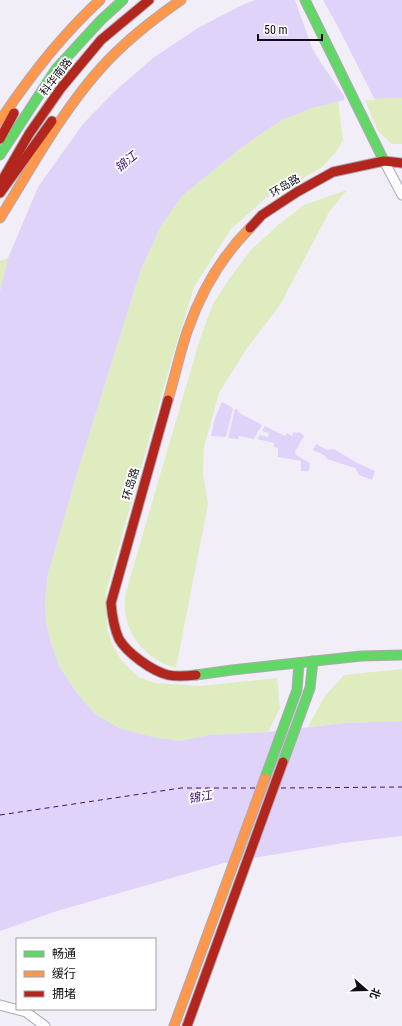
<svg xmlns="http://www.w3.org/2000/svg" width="402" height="1026" viewBox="0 0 402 1026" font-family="'Roboto Condensed','Noto Sans SC',sans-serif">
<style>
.green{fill:#deecbf}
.water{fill:#e0d3f9}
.pier{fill:#f1eef8}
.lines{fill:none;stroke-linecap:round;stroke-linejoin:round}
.ferry{stroke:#410f70;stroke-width:1;stroke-dasharray:5 4;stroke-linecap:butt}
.street-casing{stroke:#aca9b2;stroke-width:11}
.fast-casing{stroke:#aca9b2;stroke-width:11}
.slow-casing{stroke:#aca9b2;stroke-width:11}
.jam-casing{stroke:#aca9b2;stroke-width:11}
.street{stroke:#fdfcfe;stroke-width:9}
.fast{stroke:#63d668;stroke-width:9}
.slow{stroke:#ff974d;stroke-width:9}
.jam{stroke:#b3261e;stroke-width:9}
.labels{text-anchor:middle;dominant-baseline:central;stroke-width:3.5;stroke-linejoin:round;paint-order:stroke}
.street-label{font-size:11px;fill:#0f0c14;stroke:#fff}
.water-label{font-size:12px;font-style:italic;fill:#410f70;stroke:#fff}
</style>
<rect width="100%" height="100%" fill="#f1eef8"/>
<!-- green -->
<g class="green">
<polygon points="364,98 402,98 402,144 392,144 378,131"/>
<polygon points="338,101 343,140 336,152 321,168 266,198 231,229 194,287 171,362 106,592 107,628 112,644 121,660 138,677 155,683 200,686 277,678 280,708 268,732 209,735 179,741 153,737 119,728 94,713 78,694 60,668 51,643 46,622 45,601 48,574 76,477 140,272 161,226 182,196 241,148 280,121 312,108"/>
<path d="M 347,190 L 329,212 L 280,305 L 247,348 L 219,393 L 204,447 L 203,474 L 208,504 L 176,668 C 145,660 122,631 125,599 C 126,592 129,584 130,578 L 200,339 L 213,304 L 229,279 L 251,250 L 277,226 L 304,205 Z"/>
<polygon points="8,258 0,291 0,261"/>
<polygon points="402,669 402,721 344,723 308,727 325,696 344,675"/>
</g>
<!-- water -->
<g class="water">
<polygon points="255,0 402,0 402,98 349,99 312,108 280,121 241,148 182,196 161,226 140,272 76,477 48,574 45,601 46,622 51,643 60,668 78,694 94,713 119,728 153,737 179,741 209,735 268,732 344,723 402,721 402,836 343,843 224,863 57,911 0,931 0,291 8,258 38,187 83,124 115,91 153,58 198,28 240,6"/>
<polygon points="222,402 233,408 226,437 211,436 215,418"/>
<polygon points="235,409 238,410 238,412 262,425 254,439 239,436 238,439 228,438"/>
<polygon points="265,426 285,436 287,433 292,436 294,432 297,433 299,432 304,436 295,452 296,455 308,462 310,463 309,471 301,471 301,461 278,457 278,448 274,447 274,443 257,439 260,435 268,437 269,433 262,431"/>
<polygon points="316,444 327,450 334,449 357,463 375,471 372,480 359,475 355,468 327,459 324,455 313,450"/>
</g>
<!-- pier -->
<polygon class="pier" points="295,0 323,0 337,25 375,100 345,102 344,96 321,63 312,48"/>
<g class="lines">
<!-- ferry -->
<g class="ferry">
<polyline points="281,788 402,787"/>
<polyline points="0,815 181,788 255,788"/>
</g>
<!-- street casing -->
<g class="street-casing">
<g id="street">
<polyline points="384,161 402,195"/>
<polyline points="0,1005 26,1012 45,1026"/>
</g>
</g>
<!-- fast casing -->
<g class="fast-casing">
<g id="fast">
<polyline points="305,0 384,161"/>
<polyline points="0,155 56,69 101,20 123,0"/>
<polyline points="196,675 232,670 361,656 402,655"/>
<polyline points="283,762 310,688 313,661"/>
<polyline points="265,778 297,690 299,663"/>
</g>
</g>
<!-- slow casing -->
<g class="slow-casing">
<g id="slow">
<path d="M 0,121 C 29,77 61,36 100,0"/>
<path d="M 0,218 C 32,167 60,114 100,69 C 124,42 152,20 181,0"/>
<path d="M 168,400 C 175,376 180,352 188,329 C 201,292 222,256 250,228"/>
<polyline points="174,1026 265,778"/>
</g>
</g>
<!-- jam casing -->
<g class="jam-casing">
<g id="jam">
<polyline points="0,139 14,113"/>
<polyline points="0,184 29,134 61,88 101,40 149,0"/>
<polyline points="0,193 52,121"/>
<polyline points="250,228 262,215 297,192 333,172 384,161 402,163"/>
<path d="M 168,400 L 111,603 C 112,615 114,628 119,639 C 127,653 152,671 168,675 C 177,677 187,676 196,675"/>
<polyline points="187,1026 283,762"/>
</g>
</g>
<!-- street -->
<use href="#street" class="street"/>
<!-- fast -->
<use href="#fast" class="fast"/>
<!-- slow -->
<use href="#slow" class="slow"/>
<!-- jam -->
<use href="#jam" class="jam"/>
</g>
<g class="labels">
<!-- street labels -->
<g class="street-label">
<text transform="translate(56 77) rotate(-52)">科华南路</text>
<text transform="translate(285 186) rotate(-31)">环岛路</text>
<text transform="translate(131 484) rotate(-74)">环岛路</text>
</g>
<!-- water labels -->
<g class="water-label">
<text transform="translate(126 162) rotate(-39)">锦江</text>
<text transform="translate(200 797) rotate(-10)">锦江</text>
</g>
</g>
<!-- legend -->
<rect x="16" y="938" width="140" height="72" fill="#ffffff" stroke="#9f9ea1"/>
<rect x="24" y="951" width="20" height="6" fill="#63d668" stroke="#9f9ea1"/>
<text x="52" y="958" font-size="12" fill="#0f0c14">畅通</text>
<rect x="24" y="971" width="20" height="6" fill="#ff974d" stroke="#9f9ea1"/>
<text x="52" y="978" font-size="12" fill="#0f0c14">缓行</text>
<rect x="24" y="991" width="20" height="6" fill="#b3261e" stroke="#9f9ea1"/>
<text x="52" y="998" font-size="12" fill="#0f0c14">拥堵</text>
<!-- north arrow -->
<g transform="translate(366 990) rotate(110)" stroke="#ffffff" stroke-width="3" paint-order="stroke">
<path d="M0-3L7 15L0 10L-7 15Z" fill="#0f0c14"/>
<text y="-6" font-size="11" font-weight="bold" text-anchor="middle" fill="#0f0c14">北</text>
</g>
<!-- scale -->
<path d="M258 34v6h64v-6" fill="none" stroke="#0f0c14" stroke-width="2"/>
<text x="264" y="34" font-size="12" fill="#0f0c14" stroke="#ffffff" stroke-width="3" paint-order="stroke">50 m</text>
</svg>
